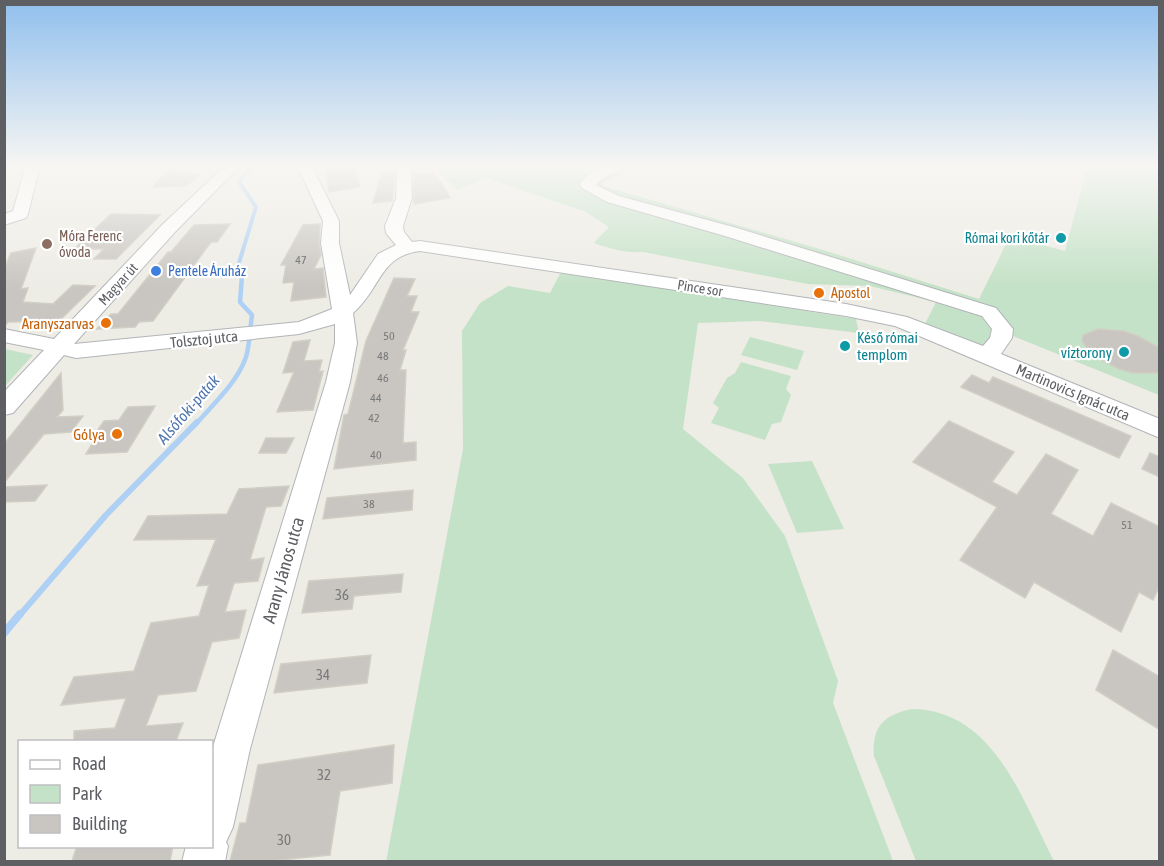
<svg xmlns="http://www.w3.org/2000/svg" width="1164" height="866" viewBox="0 0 1164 866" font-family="'Asap Condensed',sans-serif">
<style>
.green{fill:#c4e2c7}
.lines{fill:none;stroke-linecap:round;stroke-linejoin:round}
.stream-far3{stroke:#add0f4;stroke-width:4}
.stream-far2{stroke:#add0f4;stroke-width:4.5}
.stream-far1{stroke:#add0f4;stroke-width:6}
.stream{stroke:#add0f4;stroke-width:8}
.building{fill:#c9c6c1;stroke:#d1cec4;stroke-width:1.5}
.minor-casing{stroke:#b2b4b8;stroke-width:2}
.minor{fill:#fff;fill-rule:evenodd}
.culture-dot{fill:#0f9aa8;stroke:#fff;stroke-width:2}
.education-dot{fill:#8d6e63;stroke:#fff;stroke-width:2}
.shop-dot{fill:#3f7fe0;stroke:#fff;stroke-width:2}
.food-dot{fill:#e8710a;stroke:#fff;stroke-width:2}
.labels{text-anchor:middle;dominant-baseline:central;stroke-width:4.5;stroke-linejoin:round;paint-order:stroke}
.number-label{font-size:12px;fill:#78797a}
.far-education-label{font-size:14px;fill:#785e54;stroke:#fff;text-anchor:start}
.far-culture-label{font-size:14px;fill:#0d838f;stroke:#fff;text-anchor:end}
.far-shop-label{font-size:14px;fill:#366cbe;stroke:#fff;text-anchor:start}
.far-street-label{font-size:14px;fill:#5d5f63;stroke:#fff}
.far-food-label{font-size:14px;fill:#c56008;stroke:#fff;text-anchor:start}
.food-label{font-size:15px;fill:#c56008;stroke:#fff;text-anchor:end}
.culture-label{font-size:15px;fill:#0d838f;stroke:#fff;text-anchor:start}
.street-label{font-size:15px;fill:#5d5f63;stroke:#fff}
.near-number-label{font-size:15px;fill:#78797a}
.water-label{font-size:16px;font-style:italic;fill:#5076ad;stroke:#fff}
.near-street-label{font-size:18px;fill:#5d5f63;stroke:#fff}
</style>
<rect width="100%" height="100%" fill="#edece5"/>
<!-- green -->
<g class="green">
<path d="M 446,165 L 581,165 L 577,167 L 591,171 L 637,165 L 603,183 L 603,186 L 823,250 L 979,299 L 1010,236 L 1065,251 L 1087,167 L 1079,165 L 1159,165 L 1159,395 L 1003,332 L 983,351 L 924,326 L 936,302 L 870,286 L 808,284 L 643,252 C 625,253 611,249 594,243 L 609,227 L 584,211 L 485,178 L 458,190 L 439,173 Z"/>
<polygon points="561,272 856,319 859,333 759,321 698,323 683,429 743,478 785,536 838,681 833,703 893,861 386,862 463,449 462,331 480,303 508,286 550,293"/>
<polygon points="750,337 804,351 797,370 741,355"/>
<polygon points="5,349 33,355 5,386 4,349"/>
<polygon points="741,362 791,376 786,389 791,395 781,422 772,424 765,440 711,423 719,408 713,403 727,378 735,373"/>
<polygon points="812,461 844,529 797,533 768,464"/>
<path d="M 912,709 C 994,710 1022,800 1054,861 L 916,861 L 874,756 C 872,727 883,715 912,709 Z"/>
</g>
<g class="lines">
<!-- stream-far3 -->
<polyline class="stream-far3" points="242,277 238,266 256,207 239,182 253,165"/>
<!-- stream-far2 -->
<path class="stream-far2" d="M 196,424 C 214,403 237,383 246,357 C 250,344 250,328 252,315 L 240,302 L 242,276"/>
<!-- stream-far1 -->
<polyline class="stream-far1" points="19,616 106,515 197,422"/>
<!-- stream -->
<polyline class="stream" points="4,633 20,614"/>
</g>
<!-- building -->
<g class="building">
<polygon points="325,165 354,165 360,187 329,192"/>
<polygon points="168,170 172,170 200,175 186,186 153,187"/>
<polygon points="396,170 392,201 373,203 382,171"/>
<polygon points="413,173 432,173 441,182 450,198 414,204"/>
<polygon points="111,214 160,215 116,259 94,259 104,249 74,249"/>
<polygon points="230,224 217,242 211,242 153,321 139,322 135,327 97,329 111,314 118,314 168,252 171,252 194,225"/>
<polygon points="320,224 319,243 321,255 314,269 323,268 326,297 291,301 294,282 283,283 286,265 281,265 303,225"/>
<polygon points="36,248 21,289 28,288 23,302 53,304 73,285 95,286 59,321 8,322 4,327 4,269 11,253"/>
<polygon points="394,278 415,279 407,296 417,296 411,312 419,312 403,350 406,350 400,370 406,370 403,443 416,442 416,460 334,469 344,415 348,414 366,341"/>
<polygon points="1098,329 1124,331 1138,336 1160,348 1160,373 1133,373 1119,369 1093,356 1082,341 1083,335"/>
<polygon points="310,340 304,361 322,360 319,372 323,371 313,410 277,412 294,372 283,373 293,342"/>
<polygon points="61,373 63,410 57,417 83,416 71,432 44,434 4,483 4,444"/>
<polygon points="972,375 989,383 993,377 1131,436 1119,458 961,387"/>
<polygon points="155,406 127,452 86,454 94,441 90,441 104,421 119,420 128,407"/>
<polygon points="949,421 1014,452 992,482 1017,495 1046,454 1078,470 1051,514 1093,536 1111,503 1160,527 1160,585 1153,600 1139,592 1121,632 1034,582 1025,598 960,560 997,507 913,462"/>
<polygon points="266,438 294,438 286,453 259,453"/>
<polygon points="1150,453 1160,457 1160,477 1142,469"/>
<polygon points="47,485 35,501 4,502 4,487"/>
<polygon points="289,486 281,506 266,507 250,560 264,558 258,581 234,583 225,612 246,610 239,638 212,642 196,691 158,695 146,726 183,723 176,741 74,741 74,731 115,728 126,698 61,705 74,677 134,671 151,623 199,616 209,585 197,586 216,539 134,540 148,516 227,514 239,489"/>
<polygon points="413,490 412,510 323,519 327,498"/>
<polygon points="403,574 401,592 354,596 352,609 302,613 309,581"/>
<polygon points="1113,650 1160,677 1160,730 1096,690"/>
<polygon points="371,655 367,683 274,693 281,664"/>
<polygon points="394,745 392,783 340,791 330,855 269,861 230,861 240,823 246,823 258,765"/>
<polygon points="77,846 173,846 170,861 72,861"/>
</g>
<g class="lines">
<!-- minor casing -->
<g class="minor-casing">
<g id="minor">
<polygon points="26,165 40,165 28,214 26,218 4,225 4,214 13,211"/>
<path d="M 226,165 L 241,165 L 175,232 L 74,344 L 299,322 L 332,309 L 321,243 L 323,221 L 297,165 L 311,165 L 339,221 L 339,243 L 350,295 L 378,254 L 396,245 L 386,233 L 385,226 L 396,198 L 397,172 L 402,165 L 416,165 L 411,172 L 412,198 L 403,226 L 404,232 L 412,242 L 420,241 L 846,304 L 907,317 L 983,346 L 990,338 L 992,329 L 982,316 L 725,236 L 607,202 L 582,188 L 580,184 C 592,168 605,165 624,165 C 618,173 603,176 596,185 L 619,196 L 737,228 L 996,308 L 1013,329 L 1012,338 L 1001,354 L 1160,419 L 1160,438 L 917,335 L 895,326 L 846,316 L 420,251 C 379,256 381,289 353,313 L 357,343 L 350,382 L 250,749 L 233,827 L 226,842 L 228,846 L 225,862 L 182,862 L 186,846 L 212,846 L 212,750 L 326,382 L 335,343 L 335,324 L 299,334 L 76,358 L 64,355 L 13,413 L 4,415 L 4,392 L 44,350 L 4,342 L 4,329 L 54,339 L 163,224 Z"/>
</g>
</g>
<!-- minor -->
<use href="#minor" class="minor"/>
</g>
<!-- sky -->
<linearGradient id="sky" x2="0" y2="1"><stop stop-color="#90bfed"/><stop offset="0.58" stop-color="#f7f6f3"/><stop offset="1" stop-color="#f7f6f3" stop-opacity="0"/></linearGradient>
<rect width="1164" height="286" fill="url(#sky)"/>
<!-- markers -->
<g class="culture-dot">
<circle cx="1061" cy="238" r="6"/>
<circle cx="845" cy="346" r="6"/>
<circle cx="1124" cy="352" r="6"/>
</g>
<circle class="education-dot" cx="47" cy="244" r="6"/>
<circle class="shop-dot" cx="156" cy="271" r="6"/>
<g class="food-dot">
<circle cx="819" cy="293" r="6"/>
<circle cx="106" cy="323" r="6"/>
<circle cx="117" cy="434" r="6"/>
</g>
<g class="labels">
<!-- number labels -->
<g class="number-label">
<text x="301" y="260">47</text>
<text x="389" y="336">50</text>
<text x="383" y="356">48</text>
<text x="383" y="378">46</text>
<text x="376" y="398">44</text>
<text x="374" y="418">42</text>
<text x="376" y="455">40</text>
<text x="369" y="504">38</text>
<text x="1127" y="525">51</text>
</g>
<!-- far-education labels -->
<g class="far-education-label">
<text x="59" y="236">Móra Ferenc<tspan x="59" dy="16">óvoda</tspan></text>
</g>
<!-- far-culture labels -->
<g class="far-culture-label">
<text x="1049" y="238">Római kori kőtár</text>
</g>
<!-- far-shop labels -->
<g class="far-shop-label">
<text x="168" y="271">Pentele Áruház</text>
</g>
<!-- far-street labels -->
<g class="far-street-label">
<text transform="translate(118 284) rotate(-48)">Magyar út</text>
<text transform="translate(700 288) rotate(9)">Pince sor</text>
</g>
<!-- far-food labels -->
<g class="far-food-label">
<text x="831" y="293">Apostol</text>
</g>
<!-- food labels -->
<g class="food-label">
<text x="94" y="323">Aranyszarvas</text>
<text x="105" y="434">Gólya</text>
</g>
<!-- culture labels -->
<g class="culture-label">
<text x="857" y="337">Késő római<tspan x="857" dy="17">templom</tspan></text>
<text x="1112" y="352" text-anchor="end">víztorony</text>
</g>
<!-- street labels -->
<g class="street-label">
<text transform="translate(204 339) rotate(-6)">Tolsztoj utca</text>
<text transform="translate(1073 392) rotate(23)">Martinovics Ignác utca</text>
</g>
<!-- near-number labels -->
<g class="near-number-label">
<text x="342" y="594">36</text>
<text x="323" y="674">34</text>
<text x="324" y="774">32</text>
<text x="284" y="839">30</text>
</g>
<!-- water labels -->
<g class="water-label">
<text transform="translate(188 409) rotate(-49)">Alsófoki-patak</text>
</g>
<!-- near-street labels -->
<g class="near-street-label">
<text transform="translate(283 570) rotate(-74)">Arany János utca</text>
</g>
</g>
<!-- border -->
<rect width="1164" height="866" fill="none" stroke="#5d5f63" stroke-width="12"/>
<!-- legend -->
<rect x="18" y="740" width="195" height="108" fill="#ffffff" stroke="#bebfc1" stroke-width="1.5"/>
<rect x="30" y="760" width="30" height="9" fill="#ffffff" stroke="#bebfc1" stroke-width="1.5"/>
<text x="72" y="770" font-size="18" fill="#5d5f63">Road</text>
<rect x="30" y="785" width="30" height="18" fill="#c4e2c7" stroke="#bebfc1" stroke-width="1.5"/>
<text x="72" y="800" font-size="18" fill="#5d5f63">Park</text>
<rect x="30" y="815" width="30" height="18" fill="#c9c6c1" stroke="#bebfc1" stroke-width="1.5"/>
<text x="72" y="830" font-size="18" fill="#5d5f63">Building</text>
</svg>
